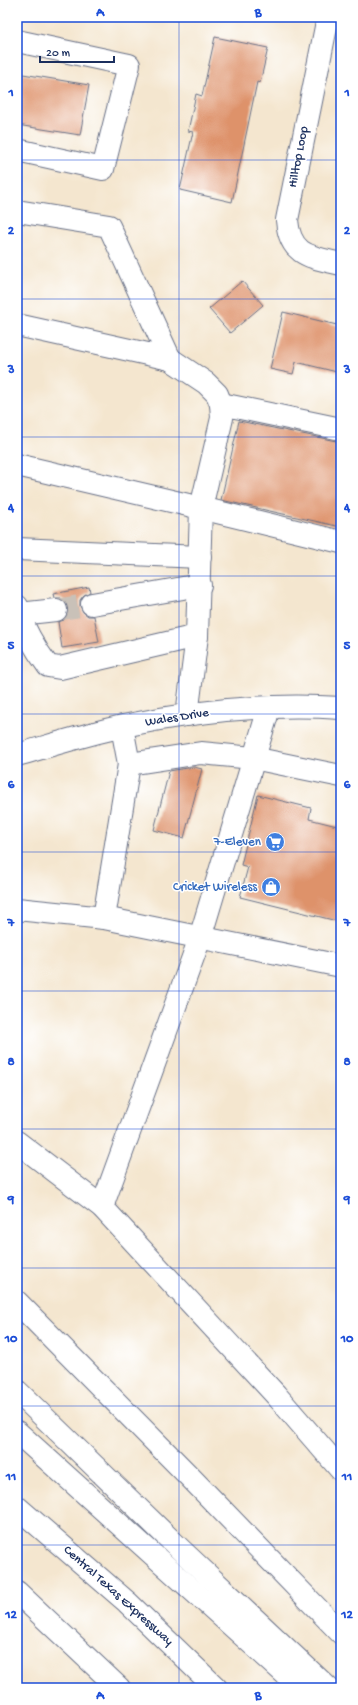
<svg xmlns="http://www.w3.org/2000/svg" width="358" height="1705" viewBox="0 0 358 1705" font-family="'Gochi Hand',sans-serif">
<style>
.building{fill:#de926a}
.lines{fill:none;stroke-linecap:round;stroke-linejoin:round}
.minor-tunnel{stroke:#c9c1b8;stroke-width:22;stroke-dasharray:22 11;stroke-linecap:butt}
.minor-casing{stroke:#676f86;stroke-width:24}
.major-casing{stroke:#676f86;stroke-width:24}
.highway-casing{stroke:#676f86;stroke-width:24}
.minor{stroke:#fff;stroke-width:22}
.major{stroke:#fff;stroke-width:22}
.highway{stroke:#fff;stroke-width:22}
.grid{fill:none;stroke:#1d4ed8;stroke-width:1;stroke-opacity:0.55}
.labels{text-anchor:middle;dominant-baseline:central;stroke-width:3;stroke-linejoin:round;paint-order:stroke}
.street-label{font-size:13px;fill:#1b2f5e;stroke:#fff}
.shop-label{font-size:13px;fill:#366cbe;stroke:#fff;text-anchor:end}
.neatline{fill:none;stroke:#1d4ed8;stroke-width:1.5}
.grid-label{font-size:13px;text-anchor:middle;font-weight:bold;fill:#1d4ed8}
</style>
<rect width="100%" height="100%" fill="#fff"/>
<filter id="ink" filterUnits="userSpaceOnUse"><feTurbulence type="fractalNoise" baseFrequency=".025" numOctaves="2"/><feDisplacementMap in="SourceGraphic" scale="8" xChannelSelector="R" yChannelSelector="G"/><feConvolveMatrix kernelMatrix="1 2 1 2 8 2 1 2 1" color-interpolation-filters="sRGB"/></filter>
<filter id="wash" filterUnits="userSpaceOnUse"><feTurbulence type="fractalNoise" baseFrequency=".012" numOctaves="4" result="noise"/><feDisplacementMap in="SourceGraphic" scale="16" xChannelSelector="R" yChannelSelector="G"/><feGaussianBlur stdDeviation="0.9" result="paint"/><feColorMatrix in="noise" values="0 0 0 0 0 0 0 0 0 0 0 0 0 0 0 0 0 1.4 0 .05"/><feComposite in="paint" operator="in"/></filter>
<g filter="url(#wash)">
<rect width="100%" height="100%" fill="#f4e6cf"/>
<g id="blocks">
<!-- building -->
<g class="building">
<polygon points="215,37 268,48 260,83 257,82 232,202 180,190 193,132 188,131 196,94 202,96"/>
<polygon points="17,73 89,85 80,135 17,125"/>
<polygon points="242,281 263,305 230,333 209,309"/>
<polygon points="283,312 341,326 341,373 296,362 293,374 270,369"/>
<polygon points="239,421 341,442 341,527 221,500"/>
<polygon points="89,587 90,592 84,595 80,600 80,606 83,612 88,616 94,616 99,642 62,648 58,622 64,620 67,615 68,608 66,602 61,598 54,598 53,594"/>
<polygon points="194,767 202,769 184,838 154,830 169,771"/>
<polygon points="258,795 311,808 309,819 341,827 341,922 240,897 248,867 241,865"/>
</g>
</g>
</g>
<g filter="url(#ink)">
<use href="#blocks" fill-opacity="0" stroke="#676f86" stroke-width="1"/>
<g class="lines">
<!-- minor-tunnel -->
<polyline class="minor-tunnel" points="56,610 92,604"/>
<!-- minor casing -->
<g class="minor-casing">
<g id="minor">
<path d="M 328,17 L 287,220 C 290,257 312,257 341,264"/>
<polyline points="17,41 129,65 103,169 17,150"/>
<polyline points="17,211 109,226 170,359"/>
<polyline points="17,325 170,359 206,383 217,394 221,404 222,418 201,508 341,542"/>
<polyline points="221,404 341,429"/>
<polyline points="17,465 201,508 197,636 187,715"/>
<polyline points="17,549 200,557"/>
<polyline points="92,604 200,585"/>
<path d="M 17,606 C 21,625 36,650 48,666 L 60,668 L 197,636"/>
<polyline points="19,614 56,610"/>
<polyline points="122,727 129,764 201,753 253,758 341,776"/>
<path d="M 17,755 C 52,745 87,734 123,726 C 194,711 268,703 341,708"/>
<polyline points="17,909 104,918 341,966"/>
<polyline points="104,918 129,764"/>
<polyline points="102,1207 200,938 269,708"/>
</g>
</g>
<!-- major casing -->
<g class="major-casing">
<g id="major">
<polyline points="17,1142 102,1207 276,1395 341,1470"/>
<polyline points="17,1391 180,1549 328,1688"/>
</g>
</g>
<!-- highway casing -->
<g class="highway-casing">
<g id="highway">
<polyline points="17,1302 189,1476 341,1633"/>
<polyline points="17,1432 301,1688"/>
<polyline points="17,1507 127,1602 216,1688"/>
<polyline points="17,1592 119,1688"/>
</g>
</g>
<!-- minor -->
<use href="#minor" class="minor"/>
<!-- major -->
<use href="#major" class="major"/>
<!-- highway -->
<use href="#highway" class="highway"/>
</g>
</g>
<!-- grid -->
<path class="grid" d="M 179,17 L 179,1688M 17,160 L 341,160M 17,299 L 341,299M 17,437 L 341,437M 17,576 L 341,576M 17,714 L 341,714M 17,852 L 341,852M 17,991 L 341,991M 17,1129 L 341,1129M 17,1268 L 341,1268M 17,1406 L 341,1406M 17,1545 L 341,1545"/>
<!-- icons -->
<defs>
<g id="supermarket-disc" transform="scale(1)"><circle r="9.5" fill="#3f7fe0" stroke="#fff"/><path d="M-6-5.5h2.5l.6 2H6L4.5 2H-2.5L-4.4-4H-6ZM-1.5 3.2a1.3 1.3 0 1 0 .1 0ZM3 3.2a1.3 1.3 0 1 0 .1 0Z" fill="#fff"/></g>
<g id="shop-disc" transform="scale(1)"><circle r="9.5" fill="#3f7fe0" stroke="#fff"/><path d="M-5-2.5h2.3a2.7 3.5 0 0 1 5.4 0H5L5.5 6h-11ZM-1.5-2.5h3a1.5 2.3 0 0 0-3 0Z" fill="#fff"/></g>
</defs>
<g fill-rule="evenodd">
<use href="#supermarket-disc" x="275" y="842"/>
<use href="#shop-disc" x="271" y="887"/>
</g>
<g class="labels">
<!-- street labels -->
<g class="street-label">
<text transform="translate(299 157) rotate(-79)">Hilltop Loop</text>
<text transform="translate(177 718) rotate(-9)">Wales Drive</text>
<text transform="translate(118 1596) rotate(42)">Central Texas Expressway</text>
</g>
<!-- shop labels -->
<g class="shop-label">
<text x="261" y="842">7-Eleven</text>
<text x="257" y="887">Cricket Wireless</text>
</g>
</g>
<!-- margin -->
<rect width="358" height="1705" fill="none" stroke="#fff" stroke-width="44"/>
<!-- scale -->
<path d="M40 56v6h74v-6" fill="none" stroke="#1b2f5e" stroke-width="2"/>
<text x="46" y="56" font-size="12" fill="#1b2f5e" stroke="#ffffff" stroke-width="3" paint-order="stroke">20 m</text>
<rect x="22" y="22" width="314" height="1661" class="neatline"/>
<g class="grid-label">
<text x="100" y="16">A</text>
<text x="258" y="16">B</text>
<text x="11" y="96">1</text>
<text x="347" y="96">1</text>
<text x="11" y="234">2</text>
<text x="347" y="234">2</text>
<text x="11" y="373">3</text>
<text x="347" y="373">3</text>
<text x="11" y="511">4</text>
<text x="347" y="511">4</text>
<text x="11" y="649">5</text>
<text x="347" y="649">5</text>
<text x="11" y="788">6</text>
<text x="347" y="788">6</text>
<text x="11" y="926">7</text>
<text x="347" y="926">7</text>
<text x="11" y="1065">8</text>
<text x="347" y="1065">8</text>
<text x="11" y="1203">9</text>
<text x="347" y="1203">9</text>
<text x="11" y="1342">10</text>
<text x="347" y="1342">10</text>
<text x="11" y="1480">11</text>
<text x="347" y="1480">11</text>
<text x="11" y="1618">12</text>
<text x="347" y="1618">12</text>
<text x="100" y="1699">A</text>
<text x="258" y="1699">B</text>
</g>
</svg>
